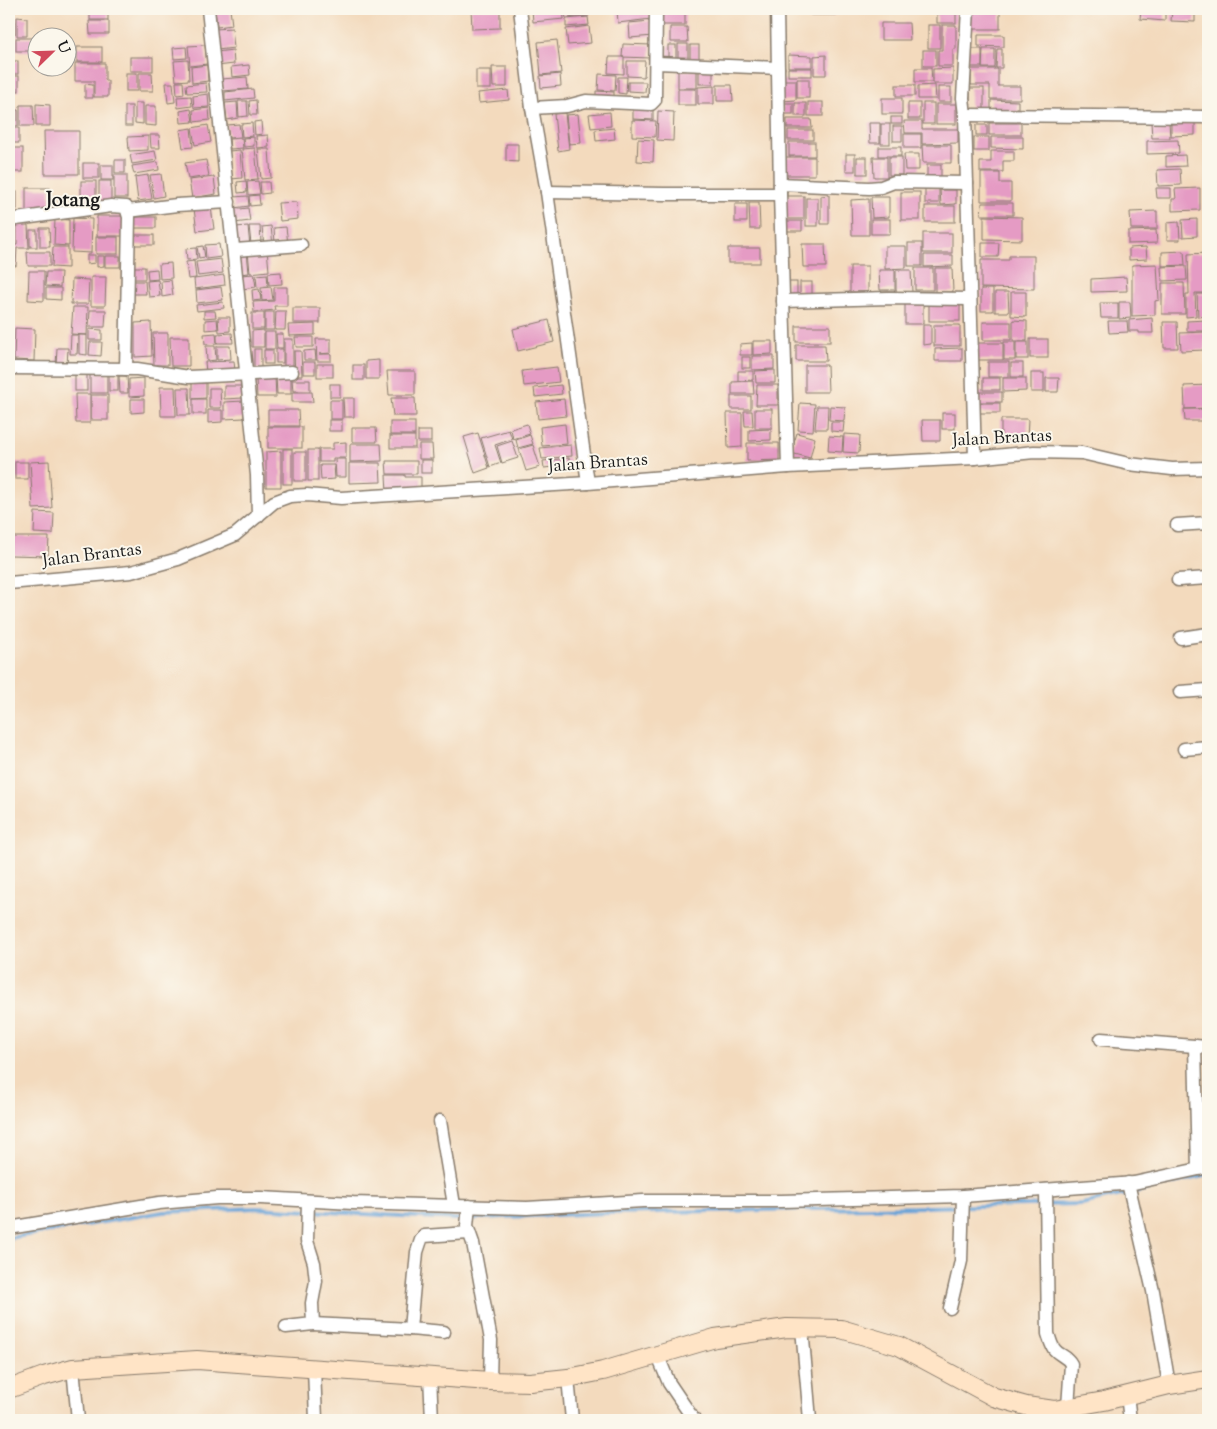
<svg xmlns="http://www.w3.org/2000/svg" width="1217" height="1429" viewBox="0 0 1217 1429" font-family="'Sorts Mill Goudy',serif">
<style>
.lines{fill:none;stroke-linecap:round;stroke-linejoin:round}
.stream{stroke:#67a2d7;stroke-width:4}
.building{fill:#e59bc4}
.minor-casing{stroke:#887b6c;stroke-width:15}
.secondary-casing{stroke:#887b6c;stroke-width:20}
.minor{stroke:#fff;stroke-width:12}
.secondary{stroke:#ffe4c6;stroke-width:18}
.labels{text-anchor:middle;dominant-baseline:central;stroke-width:4;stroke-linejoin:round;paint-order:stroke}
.street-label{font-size:18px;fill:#1c1c1c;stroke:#fbf7ec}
.quarter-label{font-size:20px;font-weight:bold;fill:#1c1c1c;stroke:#fbf7ec}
</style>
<rect width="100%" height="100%" fill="#fbf7ec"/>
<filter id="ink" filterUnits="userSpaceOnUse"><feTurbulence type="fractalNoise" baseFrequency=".02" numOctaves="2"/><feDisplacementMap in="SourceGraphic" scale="10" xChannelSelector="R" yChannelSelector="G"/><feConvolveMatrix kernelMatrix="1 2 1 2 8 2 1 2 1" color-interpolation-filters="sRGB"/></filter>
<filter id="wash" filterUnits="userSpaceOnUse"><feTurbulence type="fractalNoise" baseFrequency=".0096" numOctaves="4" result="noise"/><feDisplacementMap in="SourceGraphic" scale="20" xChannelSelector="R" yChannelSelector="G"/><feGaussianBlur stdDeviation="1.12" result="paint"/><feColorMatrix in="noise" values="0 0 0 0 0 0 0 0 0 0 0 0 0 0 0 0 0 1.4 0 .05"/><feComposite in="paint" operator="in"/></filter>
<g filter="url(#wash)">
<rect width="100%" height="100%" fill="#f3dabd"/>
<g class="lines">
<!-- stream -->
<polyline class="stream" points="9,1238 163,1212 211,1210 256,1208 456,1219 609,1213 1082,1204 1208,1175"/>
</g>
<g id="blocks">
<!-- building -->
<g class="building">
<rect x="90" y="9" width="18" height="11"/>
<polygon points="215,9 230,9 232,25 217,27"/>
<polygon points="471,9 500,9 500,28 472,29"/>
<polygon points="532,9 563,9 564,19 533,22"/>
<polygon points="564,9 588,9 589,16 566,18"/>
<polygon points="617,9 649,9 651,19 618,23"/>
<rect x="659" y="9" width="26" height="16"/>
<rect x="811" y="9" width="25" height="6"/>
<rect x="937" y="9" width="19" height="14"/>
<polygon points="1141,9 1165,9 1165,21 1140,19"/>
<polygon points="1172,9 1195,9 1195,22 1171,21"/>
<rect x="968" y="12" width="32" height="17"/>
<polygon points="17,17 27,18 27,36 17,36"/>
<polygon points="588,17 589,25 566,27 566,19"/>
<polygon points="89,21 109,21 109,34 90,34"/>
<polygon points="651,21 653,36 630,38 629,23"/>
<polygon points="15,22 15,34 9,34 9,23"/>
<polygon points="881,23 909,23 910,40 881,40"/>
<rect x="928" y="25" width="12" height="23"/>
<polygon points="942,25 956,25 956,49 953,49 953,66 938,66 938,50 942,50"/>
<polygon points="589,26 591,43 568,45 566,29"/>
<polygon points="670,27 687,27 688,42 670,42"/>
<polygon points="232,28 234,48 217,50 215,29"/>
<polygon points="978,35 1004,35 1004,47 978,46"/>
<rect x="9" y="36" width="4" height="16"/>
<rect x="16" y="38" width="20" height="13"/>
<polygon points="557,40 561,73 541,75 538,42"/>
<polygon points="623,44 651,45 650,58 622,57"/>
<rect x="678" y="44" width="10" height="17"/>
<polygon points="205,45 207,64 190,66 188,46"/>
<rect x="668" y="45" width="8" height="16"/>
<rect x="690" y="45" width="9" height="16"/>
<rect x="77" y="47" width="25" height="15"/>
<polygon points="186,47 187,58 174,59 173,48"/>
<rect x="968" y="49" width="14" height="18"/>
<polygon points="983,49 995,49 995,68 982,68"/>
<polygon points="997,49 1002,49 1002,68 996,68"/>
<polygon points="233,50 234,64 217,66 216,52"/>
<rect x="923" y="50" width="13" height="16"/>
<polygon points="788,55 812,56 812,67 788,67"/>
<polygon points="826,55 826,75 814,75 814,56"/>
<rect x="130" y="57" width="23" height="14"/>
<polygon points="609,57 624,57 624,74 608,73"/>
<polygon points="188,60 189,80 176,81 174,61"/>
<rect x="9" y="61" width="9" height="13"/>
<polygon points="627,61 645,61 644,77 627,76"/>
<polygon points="75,63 105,63 105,81 108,81 108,97 94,97 94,81 75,81"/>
<polygon points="207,65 208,81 192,83 191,67"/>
<polygon points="249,65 250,75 232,77 231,67"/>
<polygon points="492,67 507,67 507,87 493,87"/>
<rect x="788" y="68" width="24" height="8"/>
<polygon points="915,68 931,68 932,82 915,82"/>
<polygon points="953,68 953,84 933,84 933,69"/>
<polygon points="971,69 998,69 998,86 1020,86 1020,99 990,99 990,85 971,85"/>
<rect x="476" y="70" width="15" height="19"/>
<polygon points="697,70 697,88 678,88 678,71"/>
<rect x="699" y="70" width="14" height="14"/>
<rect x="126" y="73" width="11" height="18"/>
<polygon points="139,73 152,73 153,91 139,91"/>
<polygon points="560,74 561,86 541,88 540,76"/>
<polygon points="599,74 616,75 615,91 598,90"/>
<rect x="9" y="76" width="10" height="15"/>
<polygon points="247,77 248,89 223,91 222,79"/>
<polygon points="618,77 627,77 626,94 618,93"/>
<rect x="797" y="79" width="12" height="19"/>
<polygon points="781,80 796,80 796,100 782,101"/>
<polygon points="176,82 183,82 184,94 177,95"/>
<polygon points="628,82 646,82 645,92 628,91"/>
<polygon points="166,83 173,83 175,102 168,103"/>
<polygon points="206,83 207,92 187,93 186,85"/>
<polygon points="85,84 93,85 93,98 85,98"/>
<polygon points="717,85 732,85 733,101 717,101"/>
<rect x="896" y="85" width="19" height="11"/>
<polygon points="935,85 936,99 918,99 918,86"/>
<polygon points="714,86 714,104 698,104 698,87"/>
<rect x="938" y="87" width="13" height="15"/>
<rect x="970" y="88" width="14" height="21"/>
<polygon points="253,89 254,98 225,101 225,92"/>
<rect x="678" y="89" width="18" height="16"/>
<polygon points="508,90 509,100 479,103 478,93"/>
<polygon points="596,91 614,92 614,101 596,100"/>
<polygon points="208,94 209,107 194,108 193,96"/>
<polygon points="191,96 192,106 178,108 177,97"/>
<rect x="882" y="98" width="20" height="16"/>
<polygon points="256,100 257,115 250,115 249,101"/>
<polygon points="991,100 1018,101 1018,112 991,111"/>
<polygon points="238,101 247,101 248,116 239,117"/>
<polygon points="237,102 238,118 227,120 225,103"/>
<rect x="808" y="102" width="15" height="14"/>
<polygon points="135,103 143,103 143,124 135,123"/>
<rect x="783" y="103" width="10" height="11"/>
<rect x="795" y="103" width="11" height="13"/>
<rect x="908" y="103" width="12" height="16"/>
<rect x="923" y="103" width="11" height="21"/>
<polygon points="36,104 50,105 50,126 36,126"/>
<rect x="936" y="104" width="20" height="20"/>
<polygon points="20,105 33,105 34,126 20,126"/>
<rect x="125" y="106" width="7" height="20"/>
<polygon points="145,106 156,106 156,126 145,125"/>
<polygon points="209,108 210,120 194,122 193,110"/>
<polygon points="191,109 193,122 181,123 180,111"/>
<polygon points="633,109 653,110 653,120 633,119"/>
<polygon points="11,110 18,110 18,126 10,126"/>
<polygon points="658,111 674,112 673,141 657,140"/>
<polygon points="610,112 611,126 591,128 589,114"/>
<polygon points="565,113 569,149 558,151 554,114"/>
<polygon points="578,114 581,143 569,144 566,115"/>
<rect x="891" y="117" width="11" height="7"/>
<polygon points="787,119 811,119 812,128 787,128"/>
<polygon points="632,120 656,121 655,137 632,136"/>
<polygon points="261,121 262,134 255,135 254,122"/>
<polygon points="904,121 922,121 922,129 958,129 958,143 922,144 922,133 905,133"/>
<polygon points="1151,122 1169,122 1170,138 1152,138"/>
<polygon points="252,123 253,136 242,137 241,124"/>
<polygon points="869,123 880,123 880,143 870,143"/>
<rect x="989" y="123" width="32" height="12"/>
<polygon points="1195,123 1195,135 1171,136 1171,124"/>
<polygon points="239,124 241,137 229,138 227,125"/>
<rect x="881" y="124" width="9" height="20"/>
<polygon points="208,125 211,142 195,145 192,128"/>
<rect x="976" y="125" width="11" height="10"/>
<rect x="893" y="126" width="9" height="15"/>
<rect x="9" y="128" width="10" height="15"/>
<polygon points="191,128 193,147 183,148 180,130"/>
<polygon points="614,128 615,139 596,141 595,130"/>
<rect x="788" y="130" width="25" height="10"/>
<polygon points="44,131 79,131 79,174 45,174"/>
<rect x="904" y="134" width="17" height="14"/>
<polygon points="150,135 159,135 160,148 151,148"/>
<polygon points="268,135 269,147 257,148 256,136"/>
<polygon points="148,136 148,150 129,151 128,137"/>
<polygon points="254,137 254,146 244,147 243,138"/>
<rect x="974" y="137" width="15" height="14"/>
<polygon points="991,137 1023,137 1023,149 991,148"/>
<polygon points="242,138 243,148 230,149 229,139"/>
<polygon points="638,139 654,140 653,162 637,161"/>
<polygon points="1178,140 1179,153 1147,154 1147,141"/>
<rect x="789" y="142" width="26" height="14"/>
<polygon points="506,144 518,144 518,162 506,161"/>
<polygon points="922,145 951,145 951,163 923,163"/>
<rect x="879" y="147" width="22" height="9"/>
<rect x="13" y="148" width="10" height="24"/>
<polygon points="255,148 258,179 245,180 242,149"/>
<polygon points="258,149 269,149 271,178 261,179"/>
<polygon points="240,150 242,178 231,179 229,151"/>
<polygon points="155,151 157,160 132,164 130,155"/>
<polygon points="991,151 1014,151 1014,161 1003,161 1003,172 980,172 980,162 991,162"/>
<rect x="846" y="154" width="9" height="17"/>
<polygon points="904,154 919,154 919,170 905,170"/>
<polygon points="1185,155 1186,166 1166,167 1166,156"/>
<polygon points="785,157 815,157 815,175 786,175"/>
<rect x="857" y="157" width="10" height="17"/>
<polygon points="873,157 887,157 887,177 874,177"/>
<rect x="889" y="157" width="13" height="18"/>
<rect x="115" y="160" width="10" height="13"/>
<polygon points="206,160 209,176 188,179 185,163"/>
<polygon points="158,162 159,170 134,174 132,166"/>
<rect x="83" y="163" width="16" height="15"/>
<rect x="101" y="165" width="12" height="15"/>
<rect x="927" y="165" width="14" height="15"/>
<polygon points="1180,169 1181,185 1158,186 1157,170"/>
<polygon points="981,173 1000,173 1000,183 1011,183 1011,201 981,201"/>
<polygon points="161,174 164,196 154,198 150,175"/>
<rect x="114" y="175" width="13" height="23"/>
<polygon points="148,175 152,199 138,201 135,177"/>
<polygon points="214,177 216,194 192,198 189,180"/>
<rect x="81" y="181" width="15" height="22"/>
<rect x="99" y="181" width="12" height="22"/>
<polygon points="246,181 247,192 238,193 237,182"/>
<polygon points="258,181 260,194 248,195 247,182"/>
<polygon points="260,182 269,182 270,193 261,194"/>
<rect x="26" y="188" width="24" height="23"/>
<rect x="925" y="188" width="14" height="15"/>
<polygon points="1156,188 1171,188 1171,198 1157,198"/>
<polygon points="1200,188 1200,210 1172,211 1172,199 1176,199 1175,189"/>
<polygon points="940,190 956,190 956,204 941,205"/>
<rect x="9" y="192" width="8" height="17"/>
<rect x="901" y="192" width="19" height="28"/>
<polygon points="259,195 260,205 250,206 249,196"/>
<polygon points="829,195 829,224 821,224 821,196"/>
<polygon points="248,196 249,206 234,208 233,197"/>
<rect x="781" y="196" width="23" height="23"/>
<polygon points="871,197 889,197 889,217 872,218"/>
<rect x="806" y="198" width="12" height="28"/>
<polygon points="869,199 869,235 852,235 851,200"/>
<polygon points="297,202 298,219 280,221 278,203"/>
<polygon points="749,203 759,203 760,229 750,229"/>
<polygon points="982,203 1013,203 1013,215 981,215"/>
<rect x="735" y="204" width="12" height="18"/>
<rect x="925" y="206" width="30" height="16"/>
<polygon points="211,207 214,229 197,231 194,209"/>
<polygon points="248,208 250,221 234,223 233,210"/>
<polygon points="1157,211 1157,229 1131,229 1130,212"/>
<rect x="97" y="216" width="26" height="20"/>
<polygon points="984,216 1022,217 1022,240 984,239"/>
<rect x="134" y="217" width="22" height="11"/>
<polygon points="73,218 92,219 91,253 72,252"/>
<polygon points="55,219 69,220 69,246 54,245"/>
<rect x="871" y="219" width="19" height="15"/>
<polygon points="1197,219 1197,236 1183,237 1182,220"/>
<polygon points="781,221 802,221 802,231 782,231"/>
<polygon points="1179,222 1180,240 1167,240 1167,223"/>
<polygon points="17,224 28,225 29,248 17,248 16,266 9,265 9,245 17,245"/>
<polygon points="248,226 250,247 237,248 235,227"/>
<polygon points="249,226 260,226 261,243 251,244"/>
<polygon points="271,226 273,246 264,247 262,227"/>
<polygon points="286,227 288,244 275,245 274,228"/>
<polygon points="40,228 49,228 50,247 40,247"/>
<rect x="30" y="230" width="7" height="17"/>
<polygon points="1156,230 1157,243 1128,244 1128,231"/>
<rect x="923" y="233" width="29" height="20"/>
<rect x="135" y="235" width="19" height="10"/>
<rect x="96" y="237" width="22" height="17"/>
<rect x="908" y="243" width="14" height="23"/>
<polygon points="982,243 999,243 998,257 982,257"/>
<polygon points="219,244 221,257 206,259 205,245"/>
<polygon points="802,244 825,244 826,267 803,267"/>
<polygon points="203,246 205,257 199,258 197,247"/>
<polygon points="885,246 906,246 906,268 885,269"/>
<polygon points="53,247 68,247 68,268 52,267"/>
<polygon points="1146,247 1147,259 1129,260 1129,248"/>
<polygon points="196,248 197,259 187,260 186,249"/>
<rect x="728" y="248" width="32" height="15"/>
<polygon points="267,249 269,271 250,273 248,251"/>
<polygon points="247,251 249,273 240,274 238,252"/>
<polygon points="1184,251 1185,265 1162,266 1162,252"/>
<polygon points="27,252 50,252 50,266 28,266"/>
<polygon points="1207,253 1208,293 1195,293 1196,316 1186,317 1186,294 1189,294 1188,254"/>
<polygon points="87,255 95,255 95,263 87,264"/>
<polygon points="924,255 953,255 953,266 924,267"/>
<polygon points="97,256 104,256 104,266 97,267"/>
<rect x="105" y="256" width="15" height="11"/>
<polygon points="1009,256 1034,256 1034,289 981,288 981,260 1009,260"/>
<polygon points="221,259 223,273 198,276 196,262"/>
<polygon points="194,261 196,278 188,279 186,262"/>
<polygon points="171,263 172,278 160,279 159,264"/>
<polygon points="1157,264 1159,300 1155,301 1155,315 1132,316 1132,265"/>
<rect x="850" y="266" width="18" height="26"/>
<polygon points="1186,266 1187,280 1162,281 1161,267"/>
<rect x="133" y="267" width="12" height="12"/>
<rect x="915" y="268" width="18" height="22"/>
<polygon points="935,268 952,268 953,292 935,292"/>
<polygon points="157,269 158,279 148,280 147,270"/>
<polygon points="879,270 895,270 895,290 880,290"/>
<polygon points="896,270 911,270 912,292 896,292"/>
<polygon points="29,271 44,271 44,301 28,300"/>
<polygon points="46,272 61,272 60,287 45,286"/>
<polygon points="281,272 282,284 269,285 268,273"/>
<polygon points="254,274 256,287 242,289 241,275"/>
<polygon points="267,274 268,286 257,287 256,275"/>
<polygon points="224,275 225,285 195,289 194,279"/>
<polygon points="91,277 106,277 105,306 91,306"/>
<polygon points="1126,277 1127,291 1091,292 1091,279"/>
<polygon points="72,279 89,280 88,304 71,304"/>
<polygon points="158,280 160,296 149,297 147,281"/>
<polygon points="171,280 173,295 162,297 161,281"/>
<polygon points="132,281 145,281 146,294 132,294"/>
<rect x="787" y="282" width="10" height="13"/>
<rect x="800" y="282" width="12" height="13"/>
<polygon points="1162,283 1184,283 1185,314 1162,314"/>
<polygon points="221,287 223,300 197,303 196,290"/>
<polygon points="271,287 273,300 262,301 261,288"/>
<polygon points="274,287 287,287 287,306 274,306 275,310 254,312 253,302 274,301"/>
<polygon points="46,288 61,288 61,300 46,299"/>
<polygon points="259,289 261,300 253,301 252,290"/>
<rect x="981" y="289" width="12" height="22"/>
<polygon points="995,292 1008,292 1009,312 995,312"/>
<polygon points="1011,292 1026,292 1026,317 1011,316"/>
<polygon points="1197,294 1208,294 1208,316 1198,317"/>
<rect x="929" y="301" width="31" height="20"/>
<polygon points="223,302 224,308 197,311 196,305"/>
<rect x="905" y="302" width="18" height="22"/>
<polygon points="1119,302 1130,302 1131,318 1119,319"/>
<polygon points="1100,303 1118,303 1118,318 1101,318"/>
<polygon points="73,307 88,307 87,335 71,334"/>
<rect x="293" y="308" width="27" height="15"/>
<polygon points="90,310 106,310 105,327 89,327"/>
<polygon points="204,311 215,311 216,317 204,318"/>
<polygon points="276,311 286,311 285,330 275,330"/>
<rect x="265" y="312" width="9" height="18"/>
<rect x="252" y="313" width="12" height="16"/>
<polygon points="218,317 230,317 230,331 219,332"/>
<polygon points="1152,318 1153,333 1139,333 1139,331 1129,331 1129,320"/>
<polygon points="217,319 218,329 205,330 205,320"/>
<polygon points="549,320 554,342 518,351 513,329"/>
<polygon points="1013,320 1027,321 1027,341 1013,341"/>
<polygon points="1206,320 1207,331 1187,331 1187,321"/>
<polygon points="1108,321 1127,321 1128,332 1109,333"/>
<polygon points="151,322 152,356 135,357 135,323"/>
<rect x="983" y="322" width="28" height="18"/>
<polygon points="1163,322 1177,322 1178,348 1164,348"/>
<polygon points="315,324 315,335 289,336 288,325"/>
<polygon points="923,325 931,325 931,344 923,345"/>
<rect x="934" y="325" width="26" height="21"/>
<rect x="796" y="326" width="34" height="16"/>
<polygon points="15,328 35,329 34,361 14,360"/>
<polygon points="89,329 102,330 102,340 89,340"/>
<polygon points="264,330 264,347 252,347 252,331"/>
<rect x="265" y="332" width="10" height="17"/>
<polygon points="1205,332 1205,350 1181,351 1180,333"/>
<polygon points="153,333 168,333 168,365 154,365"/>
<polygon points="216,333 217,343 205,344 204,334"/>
<polygon points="232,333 233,343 217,343 217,334"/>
<polygon points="276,334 283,334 283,348 277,348"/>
<polygon points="71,335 78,335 77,354 70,354"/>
<polygon points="79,335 87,335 87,355 79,354"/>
<polygon points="170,337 189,337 189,366 171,366"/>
<polygon points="295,337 313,337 313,347 296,347"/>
<rect x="284" y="339" width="9" height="31"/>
<polygon points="316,339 331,339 331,353 319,354 331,354 331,361 317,361"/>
<rect x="1030" y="339" width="18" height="19"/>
<polygon points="753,341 772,341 772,354 753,355"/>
<polygon points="90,342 102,342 101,356 89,355"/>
<rect x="1004" y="342" width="11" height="18"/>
<rect x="1016" y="342" width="12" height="17"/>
<polygon points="752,343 752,355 740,355 740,344"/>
<rect x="977" y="343" width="26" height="17"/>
<polygon points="796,345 825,345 826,361 796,361"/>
<polygon points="206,346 215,346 216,360 207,361"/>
<polygon points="217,346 230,346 231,359 217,360"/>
<polygon points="57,348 68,348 67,366 56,365"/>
<polygon points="962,348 962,361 935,361 935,349"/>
<rect x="254" y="349" width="7" height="20"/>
<rect x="276" y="349" width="7" height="14"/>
<rect x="264" y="350" width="9" height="14"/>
<polygon points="315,350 316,360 304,360 304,351"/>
<polygon points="294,351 301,351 302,376 295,376"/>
<polygon points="752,356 774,356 774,369 752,370"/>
<rect x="742" y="357" width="8" height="11"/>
<polygon points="379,360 379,379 366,379 366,361"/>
<polygon points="234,361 235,371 206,372 205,362"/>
<rect x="303" y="362" width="12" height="12"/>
<rect x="988" y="362" width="21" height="15"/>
<rect x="1011" y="363" width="12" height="14"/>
<rect x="317" y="364" width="16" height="13"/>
<rect x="353" y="365" width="11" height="15"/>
<polygon points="805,365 827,365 828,392 805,392"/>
<polygon points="557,367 559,382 524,386 522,371"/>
<polygon points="775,370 775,383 756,383 755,371"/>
<polygon points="387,371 415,371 415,395 389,395"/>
<polygon points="738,371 753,371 753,380 738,381"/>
<rect x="90" y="372" width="17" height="21"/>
<rect x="1031" y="373" width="13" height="19"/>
<rect x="109" y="374" width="9" height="17"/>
<rect x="75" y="375" width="12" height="16"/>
<polygon points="291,375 291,394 277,394 276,376"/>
<polygon points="119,376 127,376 128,393 120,393"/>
<polygon points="144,378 144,396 129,397 129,379"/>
<polygon points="256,378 275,378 276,397 257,397"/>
<rect x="983" y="378" width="17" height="12"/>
<polygon points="1003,378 1026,378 1026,391 1003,392"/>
<polygon points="1046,378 1059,378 1058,392 1046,392"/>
<polygon points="292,380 310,380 310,391 293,391"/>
<polygon points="753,381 754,394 732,394 732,382"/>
<polygon points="192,383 206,383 206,398 192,399"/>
<rect x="330" y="384" width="10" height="13"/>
<polygon points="561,385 562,394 535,397 534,388"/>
<polygon points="757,385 778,385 778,405 756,405"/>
<polygon points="1208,385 1208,408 1185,409 1184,386"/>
<polygon points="224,386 243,386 243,398 224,399"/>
<polygon points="160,387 175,387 176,416 161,416"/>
<polygon points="177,388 189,388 190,415 178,415"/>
<polygon points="209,388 220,388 221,408 209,408"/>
<polygon points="292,392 312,392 313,402 292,402"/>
<rect x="979" y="392" width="23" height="10"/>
<polygon points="75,394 90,394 90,423 76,423"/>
<rect x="91" y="395" width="17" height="25"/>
<rect x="731" y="396" width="20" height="13"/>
<polygon points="343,398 354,398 354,417 344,417"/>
<polygon points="391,398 415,398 416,416 393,416"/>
<polygon points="131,399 144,399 144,412 131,413"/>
<rect x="193" y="399" width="13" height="15"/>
<polygon points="564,399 566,416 538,419 536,402"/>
<rect x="330" y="400" width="12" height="19"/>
<polygon points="244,401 244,418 224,419 224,402"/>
<polygon points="800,403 815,404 813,431 798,430"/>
<rect x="975" y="403" width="25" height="10"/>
<polygon points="817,406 828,406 827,429 815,429"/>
<polygon points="830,406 845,407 844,421 829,420"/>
<rect x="755" y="409" width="17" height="19"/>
<polygon points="1184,409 1208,409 1208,421 1185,421"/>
<polygon points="208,410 222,410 222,422 208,423"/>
<polygon points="268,410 298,410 299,426 268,426"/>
<polygon points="744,411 752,411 753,426 745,426"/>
<polygon points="727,413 742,413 742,447 728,448"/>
<rect x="942" y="413" width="13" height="16"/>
<polygon points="1001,419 1028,419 1027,439 1001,439"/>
<rect x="329" y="420" width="13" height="11"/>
<polygon points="922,420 940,420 940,441 923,441"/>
<rect x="390" y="422" width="25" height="13"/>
<polygon points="831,422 844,422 843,432 831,431"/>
<polygon points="527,424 530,434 513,439 511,429"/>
<polygon points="565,424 567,444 542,446 540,427"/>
<rect x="268" y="427" width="34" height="21"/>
<polygon points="352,428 376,428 377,442 352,442"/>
<polygon points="771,429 771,440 749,441 749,430"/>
<polygon points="509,430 512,439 495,445 501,463 490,467 481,438"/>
<rect x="418" y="431" width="13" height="11"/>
<polygon points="478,433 489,468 475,473 464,437"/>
<polygon points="797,433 815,438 810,458 791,453"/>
<polygon points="844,434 860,435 859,453 843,452"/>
<polygon points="530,435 533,444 518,448 516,440"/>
<rect x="390" y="436" width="25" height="12"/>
<polygon points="829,436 843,437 842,452 828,451"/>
<polygon points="512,441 518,458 502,463 497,446"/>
<polygon points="346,442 346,458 333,458 333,462 319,462 319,449 333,449 333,443"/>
<polygon points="747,443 779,443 779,460 747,461"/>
<polygon points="350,444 381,444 382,461 350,462"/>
<polygon points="419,444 432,444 433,459 419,459"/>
<polygon points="533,445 540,467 526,471 519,449"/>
<polygon points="571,445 572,456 542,459 540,448"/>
<rect x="283" y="449" width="9" height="35"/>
<rect x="308" y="450" width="10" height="31"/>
<polygon points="281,451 281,487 266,487 266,452"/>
<rect x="294" y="452" width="12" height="29"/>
<polygon points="569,458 570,465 544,468 543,461"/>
<polygon points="335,459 346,459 346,477 336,477"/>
<rect x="421" y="460" width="11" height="13"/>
<polygon points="49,461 52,508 33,509 30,462"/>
<polygon points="386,461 417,461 417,474 387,474"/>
<rect x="15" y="462" width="13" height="17"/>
<polygon points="9,463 13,463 12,484 9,484"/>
<polygon points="349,463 380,463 381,482 349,483"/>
<polygon points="320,465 334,465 335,479 321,480"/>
<polygon points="386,475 405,475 405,477 421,477 421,491 387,492"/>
<polygon points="35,512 54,513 53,534 34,533"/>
<polygon points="11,537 49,537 48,556 10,555"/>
</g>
</g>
</g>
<g filter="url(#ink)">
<use href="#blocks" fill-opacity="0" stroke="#887b6c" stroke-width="1"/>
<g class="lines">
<!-- minor casing -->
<g class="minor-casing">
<g id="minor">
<polyline points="208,9 257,475 258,516"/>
<polyline points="520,9 532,108 547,192 588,483"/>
<polyline points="777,9 780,194 788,467"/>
<polyline points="968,9 963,98 965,115 975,458"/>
<polyline points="657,63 778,68"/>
<polyline points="532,108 567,106 586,101 651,104 655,100 656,9"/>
<polyline points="965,115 1208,117"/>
<polyline points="780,184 869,188 881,187 894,182 967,183"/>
<polyline points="547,192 664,194 780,194"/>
<polyline points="128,211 177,205 229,202"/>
<polyline points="9,220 111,206 126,207 129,217 126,369"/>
<polyline points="235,250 301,245"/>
<polyline points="783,301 889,298 970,299"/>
<polyline points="9,368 137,369 189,377 292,372"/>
<polyline points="1177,525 1208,523"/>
<polyline points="1178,580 1208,578"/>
<polyline points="9,583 131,572 178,559 235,535 274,502 290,496 307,495 341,498 588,483 788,467 975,458 1034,452 1082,453 1129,464 1172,469 1208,468"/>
<polyline points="1181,638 1208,634"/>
<polyline points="1180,692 1208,690"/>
<polyline points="1184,749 1208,747"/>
<polyline points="1101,1039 1208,1047"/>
<polyline points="1195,1046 1198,1169"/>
<polyline points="440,1121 454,1205"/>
<polyline points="1128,1183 1153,1291 1169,1385"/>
<path d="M 1046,1190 L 1048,1334 C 1050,1339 1051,1346 1055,1350 C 1060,1356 1067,1356 1071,1364 L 1068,1407"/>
<polyline points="469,1206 467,1226 473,1243 491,1340 490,1381"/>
<polyline points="9,1228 159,1203 217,1198 261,1198 353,1203 527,1208 643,1201 781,1201 963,1196 1134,1183 1208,1167"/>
<polyline points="950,1308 961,1261 963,1196"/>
<polyline points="313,1324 410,1329"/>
<polyline points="286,1327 313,1324 312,1303 316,1281 314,1263 307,1241 308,1201"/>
<polyline points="802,1328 810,1420"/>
<polyline points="444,1332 410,1329 417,1252 421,1240 424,1236 469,1233"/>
<polyline points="657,1354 669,1383 694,1420"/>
<polyline points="73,1368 78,1420"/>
<polyline points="314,1368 316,1420"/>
<polyline points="430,1376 432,1420"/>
<polyline points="568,1378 572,1420"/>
<polyline points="1127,1395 1130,1420"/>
</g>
</g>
<!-- secondary casing -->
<g class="secondary-casing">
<polyline id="secondary" points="9,1389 44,1376 73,1368 197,1360 490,1381 530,1382 568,1378 603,1371 715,1338 787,1328 841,1329 899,1346 994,1397 1026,1406 1054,1410 1104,1401 1169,1385 1208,1379"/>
</g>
<!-- minor -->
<use href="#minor" class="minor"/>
<!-- secondary -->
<use href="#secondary" class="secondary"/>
</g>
</g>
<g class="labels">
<!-- street labels -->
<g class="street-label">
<text transform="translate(1002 439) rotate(-3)">Jalan Brantas</text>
<text transform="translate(598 464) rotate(-4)">Jalan Brantas</text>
<text transform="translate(92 556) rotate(-7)">Jalan Brantas</text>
</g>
<!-- quarter labels -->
<g class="quarter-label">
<text x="73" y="201">Jotang</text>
</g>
</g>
<!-- margin -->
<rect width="1217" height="1429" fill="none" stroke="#fbf7ec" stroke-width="30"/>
<!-- north arrow -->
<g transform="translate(52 52) rotate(67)"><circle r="24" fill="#fbf7ec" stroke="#a29f99"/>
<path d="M0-4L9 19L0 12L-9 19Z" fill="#d1495b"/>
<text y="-8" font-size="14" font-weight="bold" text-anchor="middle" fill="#1c1c1c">U</text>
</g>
</svg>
